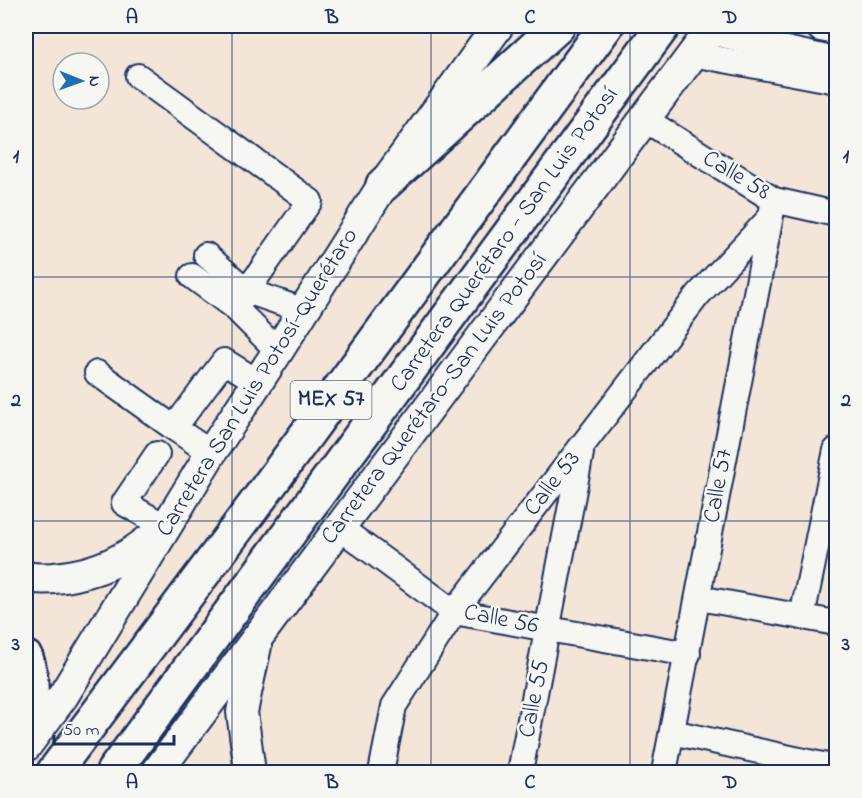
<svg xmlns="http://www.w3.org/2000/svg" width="862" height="798" viewBox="0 0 862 798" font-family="'Indie Flower',sans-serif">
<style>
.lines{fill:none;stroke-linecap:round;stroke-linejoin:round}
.minor-casing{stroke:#1b2f5e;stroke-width:28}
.major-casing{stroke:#1b2f5e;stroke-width:34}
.highway-casing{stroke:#1b2f5e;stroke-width:38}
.minor{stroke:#f6f6f2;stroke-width:24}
.major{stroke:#f6f6f2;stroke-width:30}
.highway{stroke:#f6f6f2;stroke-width:33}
.grid{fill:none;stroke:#1b2f5e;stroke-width:1.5;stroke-opacity:0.55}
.labels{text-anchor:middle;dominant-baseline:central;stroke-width:5;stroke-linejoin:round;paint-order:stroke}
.shield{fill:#f6f6f2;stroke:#5d6b8a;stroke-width:1.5}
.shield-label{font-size:22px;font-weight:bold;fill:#1b2f5e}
.street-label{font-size:24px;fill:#1b2f5e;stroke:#f6f6f2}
.neatline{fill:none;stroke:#1b2f5e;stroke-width:2}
.grid-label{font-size:20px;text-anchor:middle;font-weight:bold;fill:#1b2f5e}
</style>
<rect width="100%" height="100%" fill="#f3e6d8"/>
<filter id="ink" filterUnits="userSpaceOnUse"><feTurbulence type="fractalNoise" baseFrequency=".0167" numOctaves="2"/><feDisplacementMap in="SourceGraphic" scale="12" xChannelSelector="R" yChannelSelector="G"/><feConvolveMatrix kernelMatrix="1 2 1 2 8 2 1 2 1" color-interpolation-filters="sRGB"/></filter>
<g filter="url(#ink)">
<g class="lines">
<!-- minor casing -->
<g class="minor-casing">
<g id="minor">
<polyline points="817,26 820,29 836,32"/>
<polyline points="709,32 836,60"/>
<polyline points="692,54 836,81"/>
<polyline points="138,76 310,201 235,308"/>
<polyline points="644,119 774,200 836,214"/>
<polyline points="206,255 247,291 302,310"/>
<polyline points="192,276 235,308 278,351"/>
<polyline points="97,373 174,428"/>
<polyline points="211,453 174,428 224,361 258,382"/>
<polyline points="157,454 124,503 166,527"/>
<polyline points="340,528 454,612 688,654"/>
<polyline points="699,598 836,623"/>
<polyline points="802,617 836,450"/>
<polyline points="672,732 836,768"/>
<polyline points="381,772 394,706 454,612 698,295 768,220"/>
<polyline points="520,772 581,453"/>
<polyline points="664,772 774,200"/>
</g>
</g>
<!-- major casing -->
<g class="major-casing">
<g id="major">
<path d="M 26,577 C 56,582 95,573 122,558 C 134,552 146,542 157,534"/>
<polyline points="26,746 63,696 211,453 278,351 383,185 498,26"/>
<polyline points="157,772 714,26"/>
<polyline points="250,772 242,712 256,646"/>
</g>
</g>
<!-- highway casing -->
<g class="highway-casing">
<g id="highway">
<polyline points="383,185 558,26"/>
<path d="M 26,658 C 35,681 31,711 26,734"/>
<polyline points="54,772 262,495 606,26"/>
<polyline points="113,772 663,26"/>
</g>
</g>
<!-- minor -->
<use href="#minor" class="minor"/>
<!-- major -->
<use href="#major" class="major"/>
<!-- highway -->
<use href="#highway" class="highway"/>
</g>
</g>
<!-- grid -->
<path class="grid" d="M 232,26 L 232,772M 431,26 L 431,772M 630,26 L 630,772M 26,277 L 836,277M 26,521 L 836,521"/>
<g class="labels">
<!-- shield labels -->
<rect class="shield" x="290.5" y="381" width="81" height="38" rx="4.5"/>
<g class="shield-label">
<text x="331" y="400">MEX 57</text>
</g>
<!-- street labels -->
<g class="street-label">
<text transform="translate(736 176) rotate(31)">Calle 58</text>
<text transform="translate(505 240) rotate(-54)">Carretera Querétaro - San Luis Potosí</text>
<text transform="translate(258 383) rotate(-58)">Carretera San Luis Potosí-Querétaro</text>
<text transform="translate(435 399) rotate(-53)">Carretera Querétaro-San Luis Potosí</text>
<text transform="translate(553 484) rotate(-52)">Calle 53</text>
<text transform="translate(719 486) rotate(-80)">Calle 57</text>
<text transform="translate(501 620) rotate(11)">Calle 56</text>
<text transform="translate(535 699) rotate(-79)">Calle 55</text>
</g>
</g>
<!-- margin -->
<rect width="862" height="798" fill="none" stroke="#f6f6f2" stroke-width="66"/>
<!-- north arrow -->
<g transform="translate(81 81) rotate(91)"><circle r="28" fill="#f6f6f2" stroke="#9ea6b7" stroke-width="1.5"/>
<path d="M0-4.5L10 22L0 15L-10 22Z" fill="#1f6fb2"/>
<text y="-9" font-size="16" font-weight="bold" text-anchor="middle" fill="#1b2f5e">N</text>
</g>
<!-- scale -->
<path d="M54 735v9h120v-9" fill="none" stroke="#1b2f5e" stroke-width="3"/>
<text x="63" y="735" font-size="18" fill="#1b2f5e" stroke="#f6f6f2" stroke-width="4.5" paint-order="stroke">50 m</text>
<rect x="33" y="33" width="796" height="732" class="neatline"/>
<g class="grid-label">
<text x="132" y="23">A</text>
<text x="332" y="23">B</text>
<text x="530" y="23">C</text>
<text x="730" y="23">D</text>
<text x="16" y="162">1</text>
<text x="846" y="162">1</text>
<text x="16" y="406">2</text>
<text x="846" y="406">2</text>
<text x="16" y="650">3</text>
<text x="846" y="650">3</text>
<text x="132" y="788">A</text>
<text x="332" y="788">B</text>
<text x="530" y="788">C</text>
<text x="730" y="788">D</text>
</g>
</svg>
